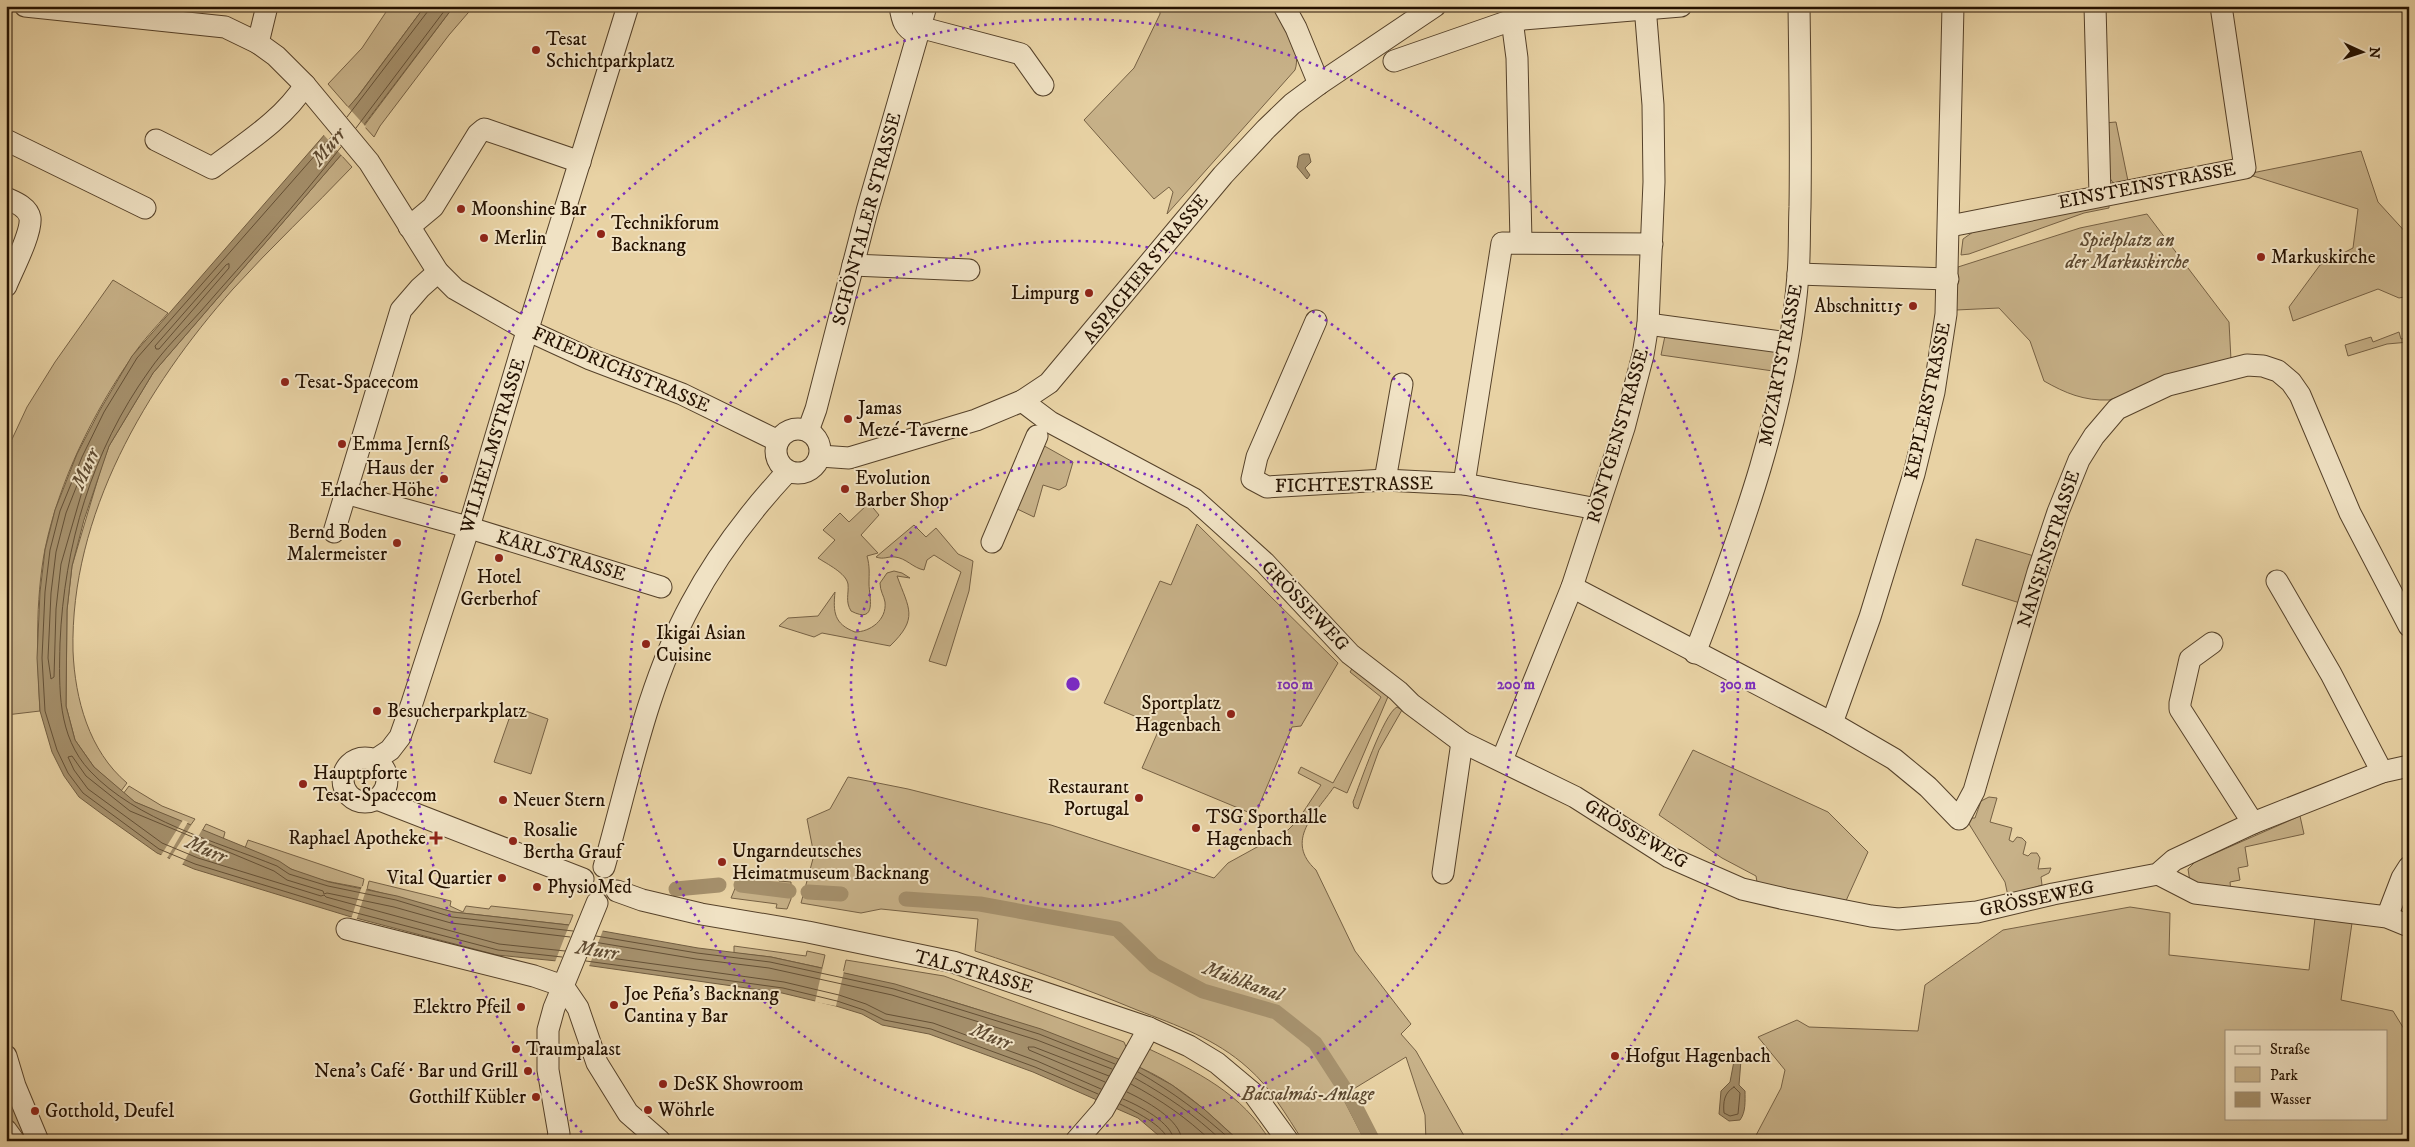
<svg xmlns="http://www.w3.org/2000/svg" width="2415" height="1147" viewBox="0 0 2415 1147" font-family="'IM FELL DW Pica',serif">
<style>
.green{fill:#c7b188;stroke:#766144;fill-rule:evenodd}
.water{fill:#a5906c;stroke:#715d41}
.pier{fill:#e8d2a4}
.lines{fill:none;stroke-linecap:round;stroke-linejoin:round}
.shore{stroke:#645036;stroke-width:1}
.canal{stroke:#a5906c;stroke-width:15}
.minor-casing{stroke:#554129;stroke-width:23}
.minor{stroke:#f0e2c4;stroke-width:21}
.ring{fill:none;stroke:#7b2cbf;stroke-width:2.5;stroke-dasharray:2.5 5}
.poi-dot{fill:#8f2418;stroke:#f0e2c4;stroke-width:2}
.labels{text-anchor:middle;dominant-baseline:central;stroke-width:4;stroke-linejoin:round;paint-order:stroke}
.poi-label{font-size:19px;fill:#241100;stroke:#f0e2c4;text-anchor:start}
.street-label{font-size:19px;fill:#241100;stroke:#f0e2c4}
.park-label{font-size:19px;font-style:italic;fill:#5d4930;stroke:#f0e2c4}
.water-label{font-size:20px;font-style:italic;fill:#5e4a31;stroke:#f0e2c4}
.centre{fill:#7b2cbf;stroke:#f0e2c4;stroke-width:2.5}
.ring-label{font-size:15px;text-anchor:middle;font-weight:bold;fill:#7b2cbf;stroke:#f0e2c4;stroke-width:4;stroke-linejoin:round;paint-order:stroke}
</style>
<rect width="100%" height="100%" fill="#e8d2a4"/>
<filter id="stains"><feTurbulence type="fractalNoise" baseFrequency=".004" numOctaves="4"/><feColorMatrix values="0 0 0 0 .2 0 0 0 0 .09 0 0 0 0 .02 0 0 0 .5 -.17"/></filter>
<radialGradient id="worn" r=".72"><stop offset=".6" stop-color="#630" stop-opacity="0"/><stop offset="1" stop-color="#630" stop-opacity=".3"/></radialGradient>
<!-- green -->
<g class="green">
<polygon points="390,6 425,6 349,108 328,84 362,48"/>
<polygon points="454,6 474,6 449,35 380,126 374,137 364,126"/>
<path d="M 1160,6 L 1272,6 C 1284,20 1302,50 1295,70 L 1167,214 L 1173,192 L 1169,187 L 1154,199 L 1084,120 L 1134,68 L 1160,14 Z"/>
<polygon points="2116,122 2128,181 2114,184 2106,173 2104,123"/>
<polygon points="2361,151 2378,202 2409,236 2409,296 2399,298 2378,289 2293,321 2289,307 2320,265 2353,248 2358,209 2247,174"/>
<path d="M 341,155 L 352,167 C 313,208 271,247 233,289 C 146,387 70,515 73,651 C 75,699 89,751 127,783 L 121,791 L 94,767 L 75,740 L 66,706 L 67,610 L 72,566 L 102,465 L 109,446 L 153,373 Z"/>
<polygon points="2109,205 2109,208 2084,213 1969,254 1961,255 1963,239 1973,232"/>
<path d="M 2147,214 L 2229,322 L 2231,360 L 2109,400 C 2084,401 2065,393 2044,381 L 2030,341 L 1999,308 L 1956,310 L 1958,267 L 2080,228 Z"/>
<path d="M 113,280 L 168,313 C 156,327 142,341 132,357 C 93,413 59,481 45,549 C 35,602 37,658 40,711 L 6,715 L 6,452 L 27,407 L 55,362 Z"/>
<polygon points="1666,331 1777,348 1773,371 1661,355"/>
<polygon points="2399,332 2401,339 2409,337 2409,342 2387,344 2348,356 2345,345 2371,337 2373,342"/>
<polygon points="1039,443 1073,462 1066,486 1059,490 1043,485 1034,517 1013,507"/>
<path d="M 869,503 L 879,515 L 861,535 L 878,553 L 867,556 C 870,567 869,573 869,584 C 869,596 878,625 851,611 C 845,601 849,594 848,584 C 846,573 827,564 818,558 L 835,540 L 823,530 L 840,513 L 849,522 Z"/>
<polygon points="1197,524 1338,663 1301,726 1292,727 1255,815 1142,768 1160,727 1104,703 1160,581 1171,585"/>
<path d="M 914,525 L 926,537 L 936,528 L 958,554 L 973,561 L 969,591 L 946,666 L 929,661 L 961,572 L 934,555 L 927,560 L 924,570 C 913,568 906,558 895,557 C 888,556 884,560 876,557 Z"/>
<polygon points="1976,539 2034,556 2020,603 1962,585"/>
<path d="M 894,571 L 902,573 L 910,578 L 897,576 C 909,609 919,618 890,646 L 822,633 L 814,637 L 779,626 L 788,618 L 818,616 L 835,592 C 833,612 834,624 855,632 C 870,632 887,620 885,602 C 884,596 880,591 880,583 L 887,573 Z"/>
<path d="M 1356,662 L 1390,692 L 1347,793 L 1334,787 C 1315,814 1284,841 1316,870 L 1355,951 L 1411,1024 L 1401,1034 L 1416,1051 L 1467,1141 L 1426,1141 L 1425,1115 L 1406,1057 L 1342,1096 L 1365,1141 L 1303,1141 C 1286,1115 1271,1088 1248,1068 C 1216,1039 1176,1025 1137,1010 C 1084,988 1030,969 975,951 L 978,919 L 881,909 L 861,913 L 801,903 L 814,855 L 807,819 L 830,809 L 848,777 L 908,789 L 1051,825 L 1214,878 L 1228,863 L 1288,830 L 1298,820 L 1321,785 L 1298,773 L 1301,767 L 1333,783 L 1381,697 L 1350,672 Z"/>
<path d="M 1397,707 L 1402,710 L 1379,750 L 1358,809 L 1354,807 L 1353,802 C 1359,786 1384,713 1397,707 Z"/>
<polygon points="523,710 548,719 531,774 494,762 509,719"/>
<polygon points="1693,750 1828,812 1868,852 1845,903 1757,882 1756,876 1722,858 1659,815"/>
<polygon points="129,786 162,806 195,819 190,826 135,802 123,794"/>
<polygon points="1989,797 1997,798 1990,822 2012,828 2009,840 2013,842 2017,837 2022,838 2026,842 2023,854 2028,856 2031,853 2037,853 2040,858 2038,869 2051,868 2049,873 2041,877 2042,885 2008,896 2005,882 1969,824 1972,818 1975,818 1981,801"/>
<polygon points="2300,816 2304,834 2245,847 2248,866 2238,868 2240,880 2230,882 2231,892 2190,882 2188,869 2195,862"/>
<polygon points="206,824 225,832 223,840 202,831"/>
<path d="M 248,840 L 364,879 L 362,888 C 338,883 312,880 291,869 C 276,861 261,854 245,848 Z"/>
<polygon points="779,875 779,881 791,882 791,899 787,909 776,908 777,904 731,898 739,879"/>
<polygon points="369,881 451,901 450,906 463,912 466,906 489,909 491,906 573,915 569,925 453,912 367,889"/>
<path d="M 2130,907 L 2170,913 L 2169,955 L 2309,970 L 2315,918 L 2352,923 L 2341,1000 L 2393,1011 L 2409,1037 L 2409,1141 L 1753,1141 L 1781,1088 L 1785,1070 L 1758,1037 L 1797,1020 L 1809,1027 L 1918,1031 L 1925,985 L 2003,930 ZM 2226,1031 L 2386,1031 L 2386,1118 L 2226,1118 Z"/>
<polygon points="734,946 806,956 807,951 825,955 822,968 771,957 734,953"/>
<path d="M 846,960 L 944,976 L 1124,1042 L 1127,1049 L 1120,1060 C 1030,1025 938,994 843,973 Z"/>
<path d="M 1149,1049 C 1196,1071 1243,1094 1270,1141 L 1239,1141 C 1208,1112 1176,1082 1136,1066 L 1143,1054 Z"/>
<polygon points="6,1089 33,1141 6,1141"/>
</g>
<!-- water -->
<g class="water">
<polygon points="425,6 454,6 341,155 153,373 109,446 84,520 72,566 67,610 66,706 75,740 94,767 135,802 279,861 291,869 329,882 397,896 453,912 569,925 698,948 771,957 895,984 1041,1029 1139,1067 1172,1085 1204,1109 1239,1141 1165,1141 1138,1118 1033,1072 929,1034 882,1025 862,1014 836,1006 782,993 557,961 497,955 348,916 194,869 157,853 102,814 79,797 64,776 52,752 40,711 37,658 40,592 45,550 55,510 77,454 100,410 132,356 359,95"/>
<polygon points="1303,154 1309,154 1311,162 1305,168 1310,175 1307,179 1297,167 1299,156"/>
<path d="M 1737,1059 L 1741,1060 L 1739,1085 L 1745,1091 C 1745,1101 1746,1112 1740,1120 L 1729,1121 L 1719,1114 L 1721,1091 L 1730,1082 L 1734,1061 Z"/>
</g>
<!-- pier -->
<g class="pier">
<polygon points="347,106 366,127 343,157 323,134"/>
<polygon points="183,820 188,822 166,860 160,857"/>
<polygon points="192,824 203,828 182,865 169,860"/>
<polygon points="362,886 367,887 356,921 351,919"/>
<polygon points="570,923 603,930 588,969 555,962"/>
<polygon points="823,966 844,971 836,1006 815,1002"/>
</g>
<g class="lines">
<!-- shore -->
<g class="shore">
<polyline points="347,117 428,11 429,6"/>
<polyline points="356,128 448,6"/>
<polyline points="332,136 137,358 104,412 82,457 60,511 50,550 45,592 42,658 45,711 57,750 68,773 83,793 159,849 195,864 349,911 498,950 562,957"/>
<path d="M 341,147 C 297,204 248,257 201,311 C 184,330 164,349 149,371 C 92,450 64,546 60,643 C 59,688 57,736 90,771 C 137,821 215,841 277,866 L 289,874 L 328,886 L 396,900 L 452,917 L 573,931"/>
<polygon points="229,264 229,268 159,349 156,349 155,346 226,265"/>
<polygon points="86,468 88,471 61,564 56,609 54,677 51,679 48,658 51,593 56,552 66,513 83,470"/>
<polyline points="596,936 697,953 770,962 894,989 1039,1034 1115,1064"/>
<polyline points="594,942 696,959 769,968 892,995 1037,1040 1112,1069"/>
<polyline points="565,951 499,944 326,897 324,895 321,896 198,858 162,843 88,789 74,770 68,757 72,756 86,776 130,811 274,871 287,880 323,891 324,894 327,893 394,907 451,923 570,937"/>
<polyline points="589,955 784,982 839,995 866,1004 886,1014 933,1023 1037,1061 1101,1089"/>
<polyline points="586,961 783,988 837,1001 864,1010 884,1020 931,1029 1035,1067 1098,1094"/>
<path d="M 1138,1072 C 1173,1092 1202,1114 1232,1141"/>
<path d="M 1135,1078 C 1167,1096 1195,1115 1222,1141"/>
<polyline points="1105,1082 1029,1050 1028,1047 1034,1047 1109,1076"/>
<path d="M 1131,1084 C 1161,1100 1187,1118 1211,1141"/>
<path d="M 1734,1087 L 1740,1093 L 1738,1114 L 1730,1116 L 1724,1113 C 1723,1102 1724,1093 1734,1087 Z"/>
<path d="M 1127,1092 C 1144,1100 1181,1119 1182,1141"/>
<path d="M 1123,1099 C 1138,1105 1173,1123 1174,1141"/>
<path d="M 1120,1104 C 1132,1110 1166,1126 1168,1141"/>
</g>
<!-- canal -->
<g class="canal">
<polyline points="741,885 789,891"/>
<polyline points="676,889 719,885"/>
<polyline points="808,892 841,894"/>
<polyline points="906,899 980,904 1117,929 1154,965 1203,991 1276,1012 1315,1043 1352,1100 1373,1141"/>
</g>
<!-- minor casing -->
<g class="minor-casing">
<g id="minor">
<polyline points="25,6 225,27 258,43 276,56 305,85 369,162 438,272 455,289 527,330 590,359 682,394 778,441"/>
<path d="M 900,6 C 902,20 904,28 917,34"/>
<polyline points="1284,6 1296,28 1319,84"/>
<polyline points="2095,6 2100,195"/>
<polyline points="1512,20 1517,58 1521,242"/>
<polyline points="919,27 1021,54 1043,85"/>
<polyline points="258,43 267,6"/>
<polyline points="1394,61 1512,20 1681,6"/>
<polyline points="6,140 145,208"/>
<path d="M 156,140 L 212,168 C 245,143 283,120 305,85"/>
<path d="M 6,198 C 15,202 28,207 30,218 C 32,233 12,271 6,286"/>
<polyline points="1950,226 2245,168 2221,6"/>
<polyline points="409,227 433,207 478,134 484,129 580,162"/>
<polyline points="853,265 969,270"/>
<polyline points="1798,274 1948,279"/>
<polyline points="1316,321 1257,457 1252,479 1267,487 1385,480 1464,484 1597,509"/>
<polyline points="1648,324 1789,343"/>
<polyline points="1022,401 1050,422 1194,499 1265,563 1350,654 1398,691 1411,704 1462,742 1575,797 1669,857 1742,889 1785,899 1871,916 1898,919 1977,912 2053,894 2158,874 2174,860 2253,823 2382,772 2409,766"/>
<circle cx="798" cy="451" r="22"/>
<polyline points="808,431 816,409 867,211 926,6"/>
<polyline points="820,456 849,458 976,420 1022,401 1049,383 1223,175 1266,129 1292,104 1319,84 1435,6"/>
<polyline points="1385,480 1402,384"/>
<polyline points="1464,484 1502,243 1652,244"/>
<polyline points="345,493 457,524 661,587"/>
<polyline points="334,532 401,310 420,288 438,272"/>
<polyline points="992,542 1037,436"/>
<polyline points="2277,581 2331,674 2382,772"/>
<polyline points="1572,587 1832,723 1894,759 1928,787 1959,819 1974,791 2038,572 2058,512 2079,460 2094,436 2117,409 2168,385 2247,365 2263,366 2278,371 2291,382 2300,395 2350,513 2409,626"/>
<polyline points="2212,643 2190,659 2180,703 2180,709 2253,823"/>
<path d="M 1695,653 C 1742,531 1788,406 1798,275 C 1800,252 1799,229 1800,207 C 1801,140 1800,73 1799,6"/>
<polyline points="1832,723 1870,617 1914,474 1934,392 1946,314 1953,6"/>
<circle cx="365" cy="780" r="22"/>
<polyline points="375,760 390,750 400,737 412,703 469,527 522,348 628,6"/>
<polyline points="1502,760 1572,587 1624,428 1643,355 1648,324 1654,182 1653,105 1645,6"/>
<polyline points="377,799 583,879"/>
<path d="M 604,867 C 629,779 647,685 691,604 C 717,555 750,512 787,472"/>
<polyline points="1443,873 1462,742"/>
<polyline points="2158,874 2195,893 2387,917 2409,926"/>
<polyline points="617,891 642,900 701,914 808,932 953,962 1149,1028 1189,1046 1217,1063 1254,1094 1288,1141"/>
<polyline points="2387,917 2402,878 2409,867"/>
<polyline points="347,929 534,976 563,986"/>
<polyline points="563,986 578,1008 597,1063 628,1113 660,1141"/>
<polyline points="6,1056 15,1086 38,1141"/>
<polyline points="6,1130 14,1141"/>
<polyline points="557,1141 559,1134 548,1070 548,1030 554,1008 597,903"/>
<polyline points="1076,1141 1103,1110 1149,1028"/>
</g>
</g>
<!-- minor -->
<use href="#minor" class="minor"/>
</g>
<!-- distance rings -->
<g class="ring">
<circle cx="1073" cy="684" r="222"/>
<circle cx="1073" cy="684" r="443"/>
<path d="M587 1138A665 665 0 1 1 1559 1138"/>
</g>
<!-- markers -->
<g class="poi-dot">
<circle cx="536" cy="50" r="5"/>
<circle cx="461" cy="209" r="5"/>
<circle cx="601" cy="234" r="5"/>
<circle cx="484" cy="238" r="5"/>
<circle cx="2261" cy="257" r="5"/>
<circle cx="1089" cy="293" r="5"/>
<circle cx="1913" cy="306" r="5"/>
<circle cx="285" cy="382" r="5"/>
<circle cx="848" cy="419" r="5"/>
<circle cx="342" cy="444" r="5"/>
<circle cx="444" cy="479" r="5"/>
<circle cx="845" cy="489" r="5"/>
<circle cx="397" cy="543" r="5"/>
<circle cx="499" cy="558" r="5"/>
<circle cx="646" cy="644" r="5"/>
<circle cx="377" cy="711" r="5"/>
<circle cx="1231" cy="714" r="5"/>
<circle cx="303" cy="784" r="5"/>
<circle cx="1139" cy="798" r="5"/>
<circle cx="503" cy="800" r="5"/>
<circle cx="1196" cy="828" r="5"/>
<path d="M433.5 830.5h5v5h5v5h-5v5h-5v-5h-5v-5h5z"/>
<circle cx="513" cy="841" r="5"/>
<circle cx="722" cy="862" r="5"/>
<circle cx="502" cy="878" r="5"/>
<circle cx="537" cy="887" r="5"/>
<circle cx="614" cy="1005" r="5"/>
<circle cx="521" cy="1007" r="5"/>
<circle cx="516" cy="1049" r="5"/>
<circle cx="1615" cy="1056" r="5"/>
<circle cx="528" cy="1071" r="5"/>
<circle cx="663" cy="1084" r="5"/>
<circle cx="536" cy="1097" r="5"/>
<circle cx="648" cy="1110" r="5"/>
<circle cx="35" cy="1111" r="5"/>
</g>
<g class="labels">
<!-- poi labels -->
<g class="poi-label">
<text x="546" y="39">Tesat<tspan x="546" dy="22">Schichtparkplatz</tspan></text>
<text x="471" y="209">Moonshine Bar</text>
<text x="611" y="223">Technikforum<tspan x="611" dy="22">Backnang</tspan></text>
<text x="494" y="238">Merlin</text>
<text x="2271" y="257">Markuskirche</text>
<text x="1079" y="293" text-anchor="end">Limpurg</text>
<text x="1903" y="306" text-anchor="end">Abschnitt15</text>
<text x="295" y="382">Tesat-Spacecom</text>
<text x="858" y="408">Jamas<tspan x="858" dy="22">Mezé-Taverne</tspan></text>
<text x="352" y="444">Emma Jernß</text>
<text x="434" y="468" text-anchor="end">Haus der<tspan x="434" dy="22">Erlacher Höhe</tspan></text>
<text x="855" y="478">Evolution<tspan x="855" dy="22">Barber Shop</tspan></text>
<text x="387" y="532" text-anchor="end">Bernd Boden<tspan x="387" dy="22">Malermeister</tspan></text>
<text x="499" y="577" text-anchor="middle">Hotel<tspan x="499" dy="22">Gerberhof</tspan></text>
<text x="656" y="633">Ikigai Asian<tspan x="656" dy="22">Cuisine</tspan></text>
<text x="1221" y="703" text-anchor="end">Sportplatz<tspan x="1221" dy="22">Hagenbach</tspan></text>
<text x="387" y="711">Besucherparkplatz</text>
<text x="313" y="773">Hauptpforte<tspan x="313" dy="22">Tesat-Spacecom</tspan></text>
<text x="1129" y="787" text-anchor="end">Restaurant<tspan x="1129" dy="22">Portugal</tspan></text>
<text x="513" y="800">Neuer Stern</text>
<text x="1206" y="817">TSG Sporthalle<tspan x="1206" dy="22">Hagenbach</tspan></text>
<text x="523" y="830">Rosalie<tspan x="523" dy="22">Bertha Grauf</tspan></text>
<text x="426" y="838" text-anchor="end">Raphael Apotheke</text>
<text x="732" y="851">Ungarndeutsches<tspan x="732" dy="22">Heimatmuseum Backnang</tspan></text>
<text x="492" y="878" text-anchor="end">Vital Quartier</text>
<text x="547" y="887">PhysioMed</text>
<text x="624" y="994">Joe Peña’s Backnang<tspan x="624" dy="22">Cantina y Bar</tspan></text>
<text x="511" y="1007" text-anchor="end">Elektro Pfeil</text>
<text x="526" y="1049">Traumpalast</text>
<text x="1625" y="1056">Hofgut Hagenbach</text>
<text x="518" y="1071" text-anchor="end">Nena's Café · Bar und Grill</text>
<text x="673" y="1084">DeSK Showroom</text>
<text x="526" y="1097" text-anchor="end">Gotthilf Kübler</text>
<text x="658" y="1110">Wöhrle</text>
<text x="45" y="1111">Gotthold, Deufel</text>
</g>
<!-- street labels -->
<g class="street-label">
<text transform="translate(2147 186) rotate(-11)">EINSTEINSTRASSE</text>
<text transform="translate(867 219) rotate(-75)">SCHÖNTALER STRASSE</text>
<text transform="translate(1146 269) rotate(-51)">ASPACHER STRASSE</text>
<text transform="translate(1781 365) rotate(-79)">MOZARTSTRASSE</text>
<text transform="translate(621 370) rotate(23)">FRIEDRICHSTRASSE</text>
<text transform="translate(1928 401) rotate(-78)">KEPLERSTRASSE</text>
<text transform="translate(1618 436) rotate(-74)">RÖNTGENSTRASSE</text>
<text transform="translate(493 446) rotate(-73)">WILHELMSTRASSE</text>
<text transform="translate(1354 485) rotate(-1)">FICHTESTRASSE</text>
<text transform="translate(2049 549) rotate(-72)">NANSENSTRASSE</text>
<text transform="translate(561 556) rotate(17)">KARLSTRASSE</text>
<text transform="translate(1305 606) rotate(46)">GRÖSSEWEG</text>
<text transform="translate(1636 834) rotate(31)">GRÖSSEWEG</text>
<text transform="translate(2037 899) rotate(-12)">GRÖSSEWEG</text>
<text transform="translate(974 972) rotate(15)">TALSTRASSE</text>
</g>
<!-- park labels -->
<g class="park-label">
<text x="2127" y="240">Spielplatz an<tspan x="2127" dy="22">der Markuskirche</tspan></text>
<text x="1308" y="1094">Bácsalmás-Anlage</text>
</g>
<!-- water labels -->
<g class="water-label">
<text transform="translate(329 147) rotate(-51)">Murr</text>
<text transform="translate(86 469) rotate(-66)">Murr</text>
<text transform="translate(206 850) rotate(23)">Murr</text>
<text transform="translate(597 951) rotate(9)">Murr</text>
<text transform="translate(1243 982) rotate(20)">Mühlkanal</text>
<text transform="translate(991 1037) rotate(21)">Murr</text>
</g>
</g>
<circle cx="1073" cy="684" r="8" class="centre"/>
<g class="ring-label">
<text x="1295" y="689">100 m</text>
<text x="1516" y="689">200 m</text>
<text x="1738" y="689">300 m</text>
</g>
<!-- margin -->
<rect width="2415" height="1147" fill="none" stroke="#e8d2a4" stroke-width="25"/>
<rect x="8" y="8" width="2400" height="1132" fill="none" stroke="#241100" stroke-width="2.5"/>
<rect x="12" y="12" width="2390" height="1122" fill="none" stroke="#241100"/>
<!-- legend -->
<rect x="2225" y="1030" width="162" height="90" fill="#f0e2c4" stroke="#9e8e76"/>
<rect x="2235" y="1046" width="25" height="8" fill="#f0e2c4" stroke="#9e8e76"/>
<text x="2270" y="1054" font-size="15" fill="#241100">Straße</text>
<rect x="2235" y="1067" width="25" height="15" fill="#c7b188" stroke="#9e8e76"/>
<text x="2270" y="1080" font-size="15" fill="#241100">Park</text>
<rect x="2235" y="1092" width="25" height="15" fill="#a5906c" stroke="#9e8e76"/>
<text x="2270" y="1104" font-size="15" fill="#241100">Wasser</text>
<!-- north arrow -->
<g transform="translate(2362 52) rotate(93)" stroke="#f0e2c4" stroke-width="4" paint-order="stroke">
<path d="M0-4L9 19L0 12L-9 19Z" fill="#241100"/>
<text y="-8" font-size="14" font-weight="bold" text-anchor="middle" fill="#241100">N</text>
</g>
<rect width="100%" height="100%" filter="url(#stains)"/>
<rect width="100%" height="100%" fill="url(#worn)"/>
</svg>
